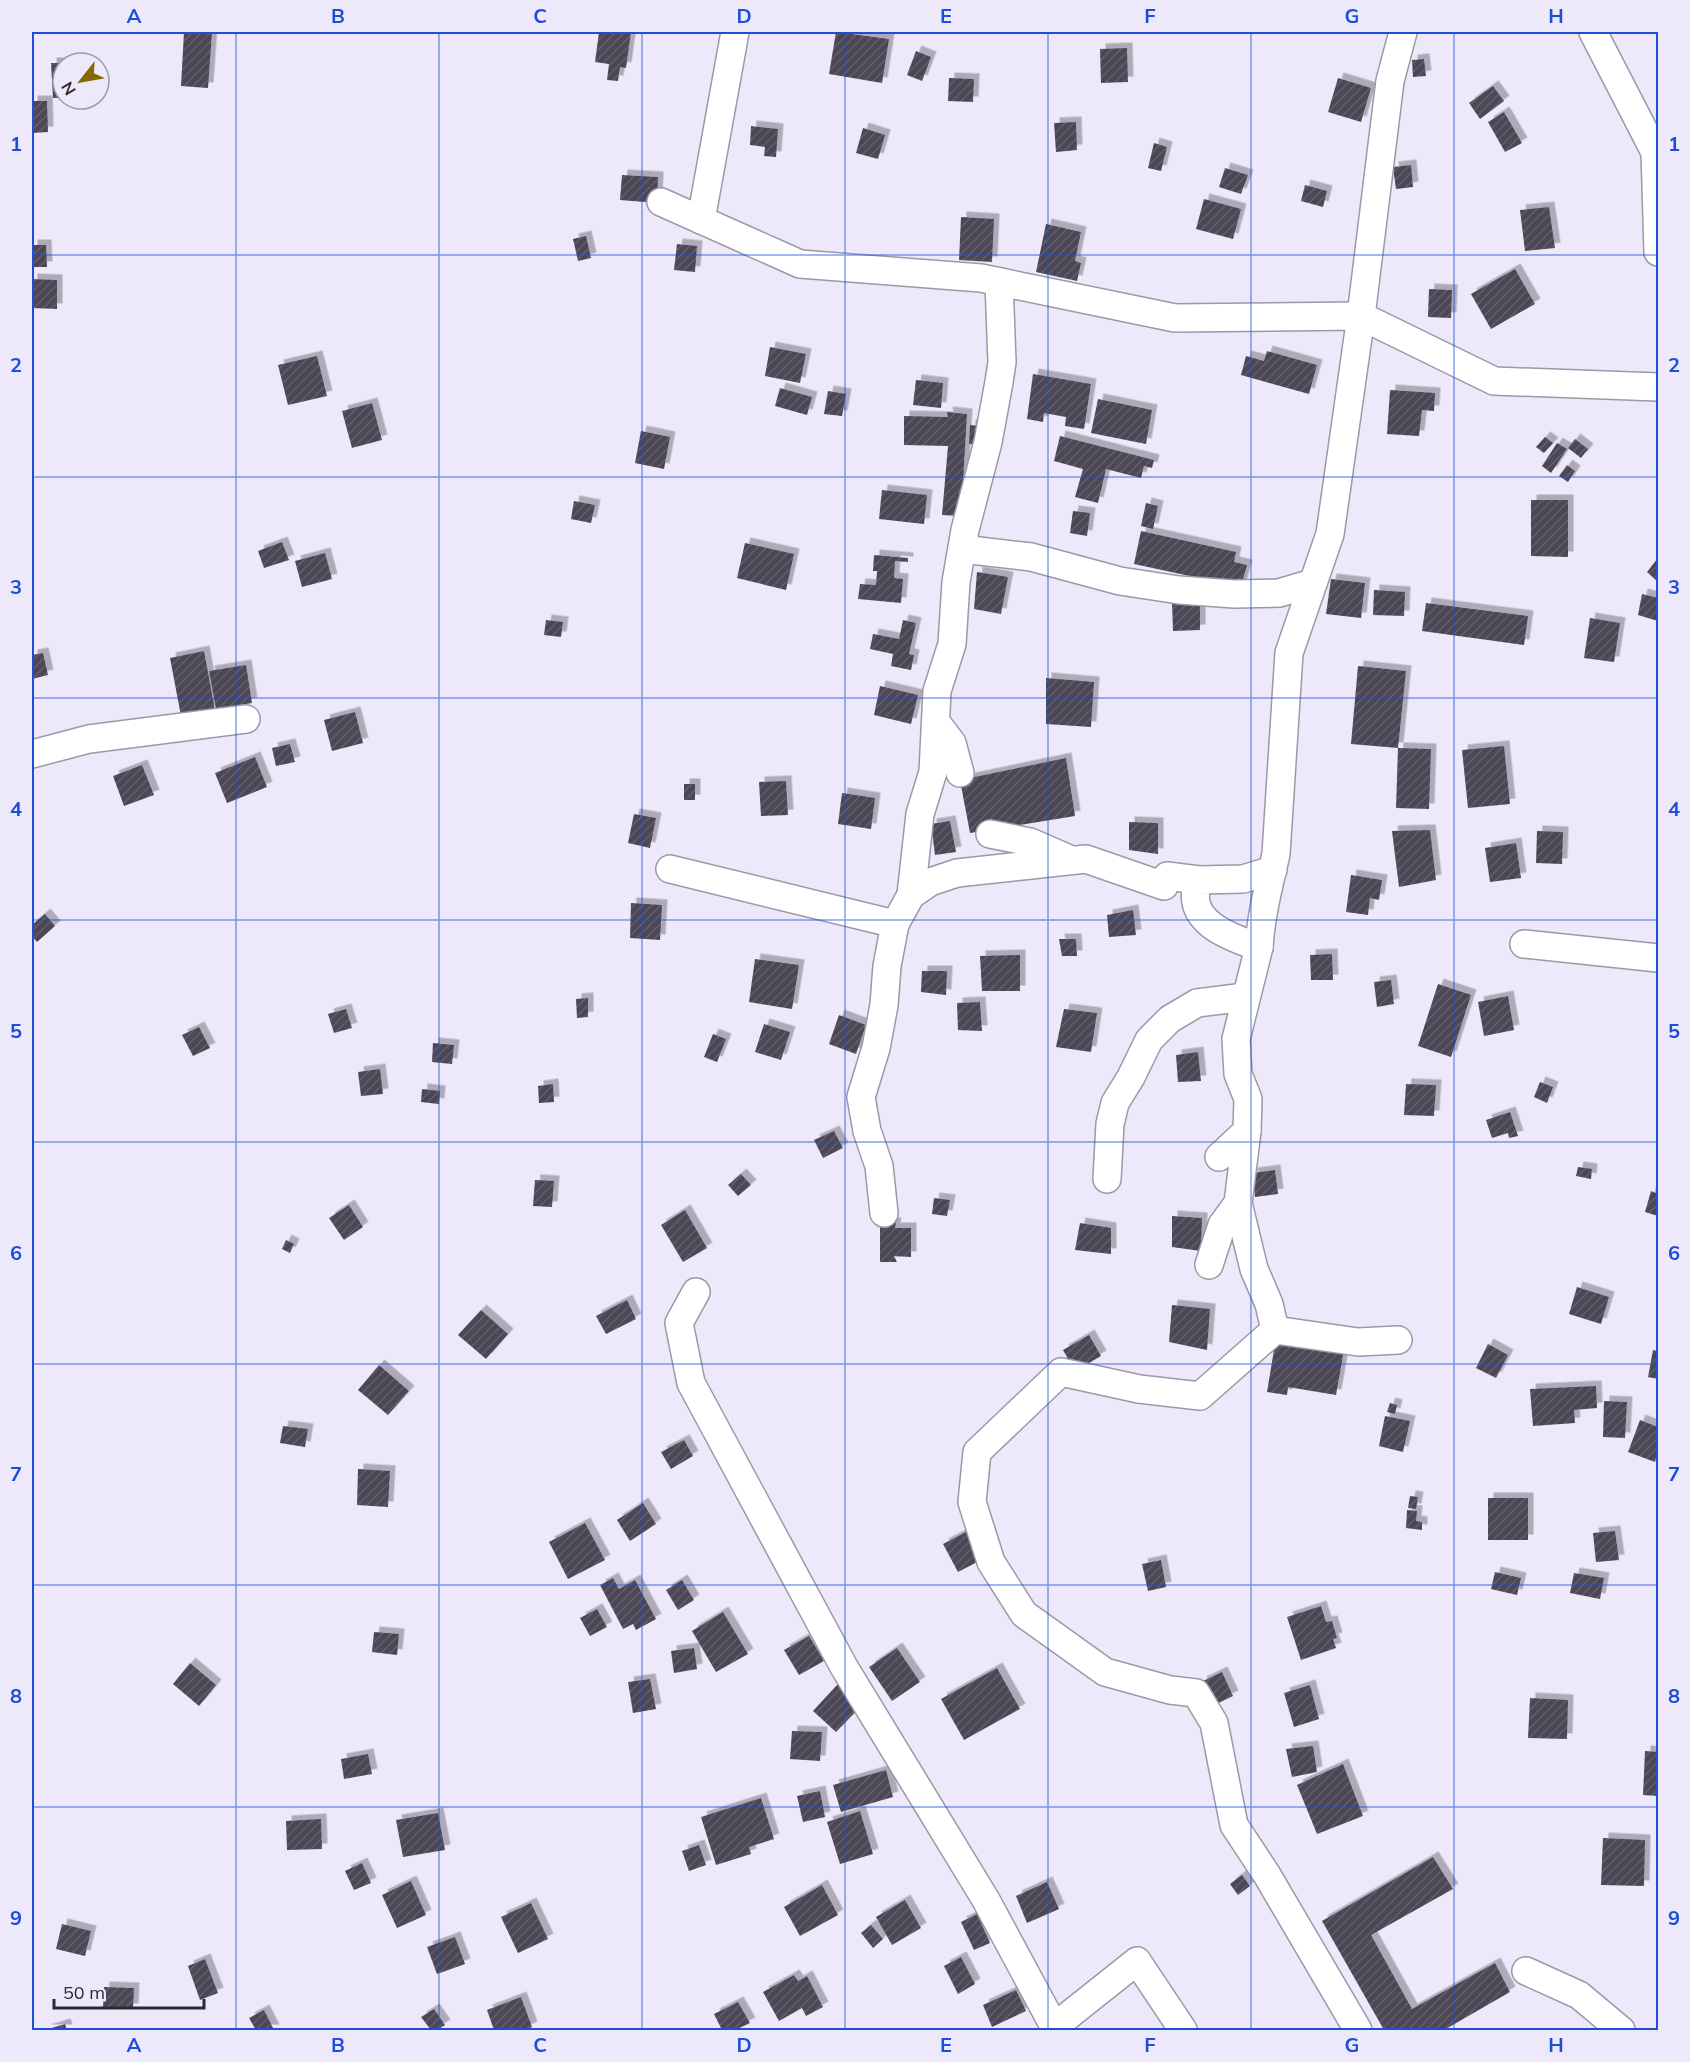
<svg xmlns="http://www.w3.org/2000/svg" width="1690" height="2062" viewBox="0 0 1690 2062" font-family="Mulish,sans-serif">
<style>
.building{fill:url(#building-hatch);filter:url(#shadow)}
.lines{fill:none;stroke-linecap:round;stroke-linejoin:round}
.minor-casing{stroke:#9d97a8;stroke-width:30}
.minor{stroke:#fff;stroke-width:27}
.grid{fill:none;stroke:#1d4ed8;stroke-width:1.5;stroke-opacity:0.55}
.neatline{fill:none;stroke:#1d4ed8;stroke-width:2}
.grid-label{font-size:20px;text-anchor:middle;font-weight:bold;fill:#1d4ed8}
</style>
<defs>
<pattern id="building-hatch" width="6" height="6" patternUnits="userSpaceOnUse" patternTransform="scale(1.5)"><rect width="6" height="6" fill="#4c4755"/><path d="M-1 1l2-2M0 6l6-6M5 7l2-2" fill="none" stroke="#635f6b"/></pattern>
<filter id="shadow"><feDropShadow dx="5.5" dy="-5.5" stdDeviation="0" flood-color="#0004"/></filter>
</defs>
<rect width="100%" height="100%" fill="#ede8fa"/>
<!-- building -->
<g class="building">
<polygon points="184,32 212,32 208,88 181,86"/>
<polygon points="599,32 631,32 626,68 620,67 618,81 607,80 609,64 595,62"/>
<polygon points="836,32 889,39 882,83 829,74"/>
<polygon points="1127,48 1128,82 1101,83 1100,49"/>
<polygon points="916,51 931,57 922,81 907,75"/>
<polygon points="1424,59 1426,76 1413,77 1412,60"/>
<polygon points="51,63 63,63 63,98 53,98"/>
<polygon points="949,78 974,79 973,102 948,101"/>
<polygon points="1338,78 1371,88 1361,122 1328,112"/>
<polygon points="1493,86 1504,101 1480,119 1469,103"/>
<polygon points="32,101 47,101 48,132 32,133"/>
<polygon points="1504,112 1522,143 1505,152 1488,122"/>
<polygon points="1076,122 1077,150 1056,152 1054,123"/>
<polygon points="751,126 778,129 776,157 764,156 765,147 750,145"/>
<polygon points="863,128 885,135 878,159 856,153"/>
<polygon points="1154,143 1167,147 1161,171 1148,168"/>
<polygon points="1411,165 1413,187 1396,189 1393,167"/>
<polygon points="1225,168 1248,175 1241,194 1219,187"/>
<polygon points="622,175 658,177 657,203 620,200"/>
<polygon points="1305,185 1327,191 1323,207 1301,201"/>
<polygon points="1204,199 1241,209 1233,239 1196,229"/>
<polygon points="1549,207 1555,248 1525,251 1520,210"/>
<polygon points="961,217 994,219 992,262 959,260"/>
<polygon points="1046,224 1081,232 1075,261 1081,263 1077,281 1036,272"/>
<polygon points="586,236 591,258 578,261 573,239"/>
<polygon points="677,244 697,246 695,272 674,270"/>
<polygon points="32,245 46,245 47,267 32,267"/>
<polygon points="1515,269 1535,304 1491,329 1471,294"/>
<polygon points="32,279 57,280 57,309 32,308"/>
<polygon points="1429,289 1452,290 1451,318 1428,317"/>
<polygon points="770,347 806,354 800,383 765,376"/>
<polygon points="1267,351 1317,365 1309,394 1241,375 1246,356 1264,361"/>
<polygon points="317,356 327,396 288,405 278,365"/>
<polygon points="1033,374 1091,384 1084,429 1065,426 1066,417 1044,413 1043,422 1027,419"/>
<polygon points="916,380 943,383 941,408 913,405"/>
<polygon points="780,388 812,397 807,415 775,406"/>
<polygon points="1390,390 1435,393 1434,411 1422,410 1419,436 1387,434"/>
<polygon points="828,391 846,394 842,416 824,414"/>
<polygon points="1098,399 1152,410 1146,444 1091,433"/>
<polygon points="372,403 382,440 352,448 342,411"/>
<polygon points="947,412 967,414 961,516 942,515 948,446 904,445 904,416 948,417"/>
<polygon points="970,425 980,426 979,445 969,444"/>
<polygon points="641,431 670,437 664,469 635,463"/>
<polygon points="1060,436 1154,460 1152,468 1144,466 1141,478 1106,469 1098,503 1075,497 1083,469 1054,461"/>
<polygon points="1545,437 1553,443 1544,453 1536,447"/>
<polygon points="1575,439 1588,449 1581,458 1568,448"/>
<polygon points="1557,443 1567,449 1551,473 1542,466"/>
<polygon points="1567,465 1575,471 1568,482 1559,476"/>
<polygon points="882,490 927,495 924,524 879,519"/>
<polygon points="1531,500 1568,500 1568,557 1531,556"/>
<polygon points="574,501 595,505 591,523 571,519"/>
<polygon points="1146,503 1158,506 1153,529 1141,526"/>
<polygon points="1073,511 1090,513 1087,536 1070,533"/>
<polygon points="1141,531 1236,552 1234,562 1247,565 1241,587 1134,564"/>
<polygon points="282,542 289,560 264,568 258,551"/>
<polygon points="745,543 794,554 786,590 737,578"/>
<polygon points="325,553 332,579 302,587 295,561"/>
<polygon points="874,555 908,558 908,562 895,561 894,578 903,579 901,603 858,599 860,584 876,585 877,571 873,571"/>
<polygon points="1658,558 1658,582 1647,572"/>
<polygon points="977,572 1008,577 1001,614 974,609"/>
<polygon points="1331,579 1365,583 1361,618 1326,614"/>
<polygon points="1374,590 1405,592 1404,616 1373,615"/>
<polygon points="1642,594 1658,598 1658,621 1638,615"/>
<polygon points="1200,602 1200,630 1173,631 1172,603"/>
<polygon points="1426,603 1528,616 1524,645 1422,631"/>
<polygon points="1590,618 1620,623 1614,662 1584,658"/>
<polygon points="546,620 563,622 561,637 544,635"/>
<polygon points="903,620 916,623 909,654 914,655 911,670 891,666 893,654 870,649 873,634 899,639"/>
<polygon points="204,651 215,710 181,716 170,658"/>
<polygon points="43,653 48,675 32,679 32,655"/>
<polygon points="246,665 252,703 216,709 209,671"/>
<polygon points="1358,666 1406,671 1398,748 1351,744"/>
<polygon points="1046,678 1094,682 1091,727 1046,724"/>
<polygon points="880,686 918,695 911,724 874,715"/>
<polygon points="355,712 363,743 332,751 324,720"/>
<polygon points="290,744 295,762 276,766 272,748"/>
<polygon points="1504,746 1510,804 1468,808 1462,750"/>
<polygon points="1398,748 1431,749 1429,809 1396,808"/>
<polygon points="255,757 267,787 227,803 215,773"/>
<polygon points="1066,758 1075,816 970,833 960,780"/>
<polygon points="142,765 154,795 124,806 113,776"/>
<polygon points="786,781 788,815 761,816 759,782"/>
<rect x="684" y="784" width="11" height="16"/>
<polygon points="842,793 875,798 871,829 838,824"/>
<polygon points="634,814 656,818 650,848 628,843"/>
<polygon points="950,821 956,852 935,855 931,824"/>
<polygon points="1129,822 1158,823 1158,854 1129,850"/>
<polygon points="1430,830 1436,880 1399,887 1392,831"/>
<polygon points="1537,831 1563,832 1562,864 1536,863"/>
<polygon points="1516,843 1521,878 1490,882 1485,848"/>
<polygon points="1351,875 1382,880 1379,900 1370,898 1368,915 1346,912"/>
<polygon points="631,903 662,905 660,940 630,938"/>
<polygon points="1133,910 1136,935 1109,937 1107,915"/>
<polygon points="45,914 55,926 37,942 32,936 32,925"/>
<polygon points="1059,939 1076,939 1077,956 1062,956"/>
<polygon points="1332,954 1333,980 1311,980 1310,955"/>
<polygon points="1020,955 1020,991 982,991 980,956"/>
<polygon points="755,959 799,965 792,1009 749,1002"/>
<polygon points="922,971 947,971 946,995 921,992"/>
<polygon points="1391,980 1394,1004 1377,1007 1374,982"/>
<polygon points="1438,984 1471,995 1451,1057 1418,1046"/>
<polygon points="1508,996 1514,1030 1484,1036 1478,1002"/>
<polygon points="588,998 588,1017 577,1018 576,999"/>
<polygon points="980,1002 982,1031 958,1030 957,1003"/>
<polygon points="346,1009 352,1028 334,1033 328,1014"/>
<polygon points="1064,1009 1097,1013 1091,1052 1056,1047"/>
<polygon points="839,1015 866,1025 856,1054 829,1044"/>
<polygon points="764,1024 790,1032 781,1060 755,1052"/>
<polygon points="199,1027 210,1048 193,1056 182,1035"/>
<polygon points="713,1034 726,1039 717,1062 704,1057"/>
<polygon points="433,1043 454,1045 452,1064 432,1062"/>
<polygon points="1198,1052 1201,1081 1178,1082 1176,1055"/>
<polygon points="380,1069 383,1094 361,1096 358,1072"/>
<polygon points="1540,1082 1553,1087 1547,1103 1534,1097"/>
<polygon points="553,1084 554,1102 539,1103 538,1086"/>
<polygon points="1406,1084 1436,1085 1434,1116 1404,1115"/>
<polygon points="422,1089 440,1091 439,1104 421,1102"/>
<polygon points="1510,1112 1518,1136 1509,1138 1508,1133 1492,1138 1486,1120"/>
<polygon points="834,1131 843,1148 823,1158 814,1140"/>
<polygon points="1578,1167 1592,1169 1591,1179 1576,1176"/>
<polygon points="1275,1170 1278,1194 1255,1197 1252,1173"/>
<polygon points="741,1174 751,1185 738,1196 728,1185"/>
<polygon points="535,1180 554,1181 552,1207 533,1206"/>
<polygon points="1651,1191 1658,1194 1658,1216 1645,1212"/>
<polygon points="934,1198 950,1200 947,1216 932,1214"/>
<polygon points="349,1205 363,1227 344,1240 329,1218"/>
<polygon points="685,1210 707,1248 683,1262 661,1225"/>
<polygon points="1172,1216 1202,1218 1201,1251 1172,1247"/>
<polygon points="880,1223 896,1223 895,1228 911,1228 911,1257 894,1256 897,1262 880,1262"/>
<polygon points="1080,1223 1111,1228 1111,1254 1075,1250"/>
<polygon points="286,1240 294,1244 290,1253 282,1249"/>
<polygon points="1577,1287 1609,1297 1601,1324 1569,1314"/>
<polygon points="627,1300 636,1319 606,1334 596,1316"/>
<polygon points="1172,1305 1210,1309 1207,1350 1169,1342"/>
<polygon points="481,1310 508,1334 486,1359 458,1335"/>
<polygon points="1089,1335 1101,1356 1075,1371 1063,1350"/>
<polygon points="1276,1338 1344,1350 1336,1395 1288,1387 1287,1395 1267,1392"/>
<polygon points="1488,1344 1508,1355 1496,1378 1476,1368"/>
<polygon points="1653,1350 1658,1351 1658,1379 1648,1377"/>
<polygon points="379,1365 409,1391 388,1415 358,1390"/>
<polygon points="1596,1386 1597,1408 1574,1410 1575,1423 1533,1426 1530,1389"/>
<polygon points="1604,1401 1627,1402 1625,1438 1603,1437"/>
<polygon points="1390,1403 1397,1405 1395,1414 1387,1412"/>
<polygon points="1385,1416 1410,1421 1403,1452 1379,1446"/>
<polygon points="1640,1420 1658,1427 1658,1451 1655,1462 1628,1452"/>
<polygon points="283,1426 308,1429 305,1447 280,1443"/>
<polygon points="684,1440 693,1456 671,1469 661,1452"/>
<polygon points="358,1469 390,1471 388,1507 357,1505"/>
<polygon points="1410,1496 1418,1497 1416,1509 1408,1508"/>
<rect x="1488" y="1498" width="40" height="42"/>
<polygon points="643,1503 656,1524 630,1541 617,1520"/>
<polygon points="1407,1510 1417,1511 1416,1521 1422,1522 1422,1530 1406,1528"/>
<polygon points="585,1523 605,1560 568,1579 549,1542"/>
<polygon points="1615,1531 1619,1560 1596,1562 1593,1533"/>
<polygon points="966,1532 981,1560 958,1572 943,1544"/>
<polygon points="1161,1560 1166,1587 1148,1591 1142,1564"/>
<polygon points="1495,1572 1521,1578 1517,1595 1491,1589"/>
<polygon points="1574,1573 1604,1578 1600,1599 1570,1593"/>
<polygon points="613,1578 619,1589 635,1580 656,1619 636,1630 633,1624 623,1629 600,1585"/>
<polygon points="682,1580 694,1600 678,1610 666,1590"/>
<polygon points="1321,1606 1326,1622 1332,1621 1337,1638 1333,1639 1336,1648 1301,1660 1287,1617"/>
<polygon points="597,1609 607,1627 590,1636 580,1618"/>
<polygon points="723,1612 748,1654 716,1672 692,1631"/>
<polygon points="374,1632 399,1634 397,1655 372,1652"/>
<polygon points="809,1636 824,1661 799,1675 784,1650"/>
<polygon points="694,1648 697,1669 674,1673 671,1651"/>
<polygon points="897,1648 920,1682 892,1701 869,1667"/>
<polygon points="190,1663 216,1685 199,1706 173,1684"/>
<polygon points="997,1668 1020,1709 964,1740 941,1699"/>
<polygon points="1222,1672 1233,1696 1212,1706 1201,1682"/>
<polygon points="650,1679 656,1709 633,1713 628,1682"/>
<polygon points="838,1684 861,1706 836,1732 813,1711"/>
<polygon points="1310,1685 1319,1719 1294,1727 1284,1693"/>
<polygon points="1530,1698 1568,1700 1567,1739 1528,1738"/>
<polygon points="792,1731 822,1732 820,1761 790,1759"/>
<polygon points="1313,1746 1317,1772 1292,1777 1286,1749"/>
<polygon points="1645,1751 1658,1752 1658,1796 1643,1795"/>
<polygon points="368,1754 372,1774 344,1779 341,1759"/>
<polygon points="1343,1764 1363,1816 1317,1834 1297,1785"/>
<polygon points="886,1770 893,1797 841,1812 833,1785"/>
<polygon points="820,1791 825,1817 803,1822 797,1796"/>
<polygon points="761,1798 774,1839 749,1847 751,1854 716,1865 701,1817"/>
<polygon points="860,1811 873,1854 840,1864 827,1822"/>
<polygon points="438,1813 445,1850 403,1857 396,1820"/>
<polygon points="321,1819 322,1849 287,1850 286,1821"/>
<polygon points="1603,1838 1645,1840 1644,1886 1601,1885"/>
<polygon points="699,1845 706,1865 689,1871 682,1851"/>
<polygon points="1433,1857 1453,1889 1371,1935 1412,2009 1495,1963 1510,1992 1444,2030 1384,2030 1322,1921"/>
<polygon points="362,1863 371,1883 354,1890 345,1871"/>
<polygon points="1242,1875 1250,1886 1238,1895 1230,1884"/>
<polygon points="411,1881 426,1915 397,1928 382,1895"/>
<polygon points="1047,1882 1059,1909 1027,1923 1016,1896"/>
<polygon points="822,1885 838,1915 800,1936 784,1907"/>
<polygon points="905,1900 921,1928 892,1945 876,1917"/>
<polygon points="531,1903 548,1939 518,1953 501,1917"/>
<polygon points="977,1914 990,1943 974,1950 961,1922"/>
<polygon points="62,1924 91,1931 85,1956 56,1949"/>
<polygon points="871,1925 883,1939 873,1948 861,1933"/>
<polygon points="455,1937 465,1964 437,1974 427,1947"/>
<polygon points="961,1957 975,1984 958,1994 944,1966"/>
<polygon points="205,1959 218,1993 200,2000 188,1966"/>
<polygon points="794,1975 798,1981 807,1976 823,2007 806,2016 802,2008 779,2021 763,1992"/>
<polygon points="104,1987 134,1988 133,2009 103,2008"/>
<polygon points="1016,1990 1026,2011 992,2027 983,2005"/>
<polygon points="521,1997 532,2027 525,2030 494,2030 487,2010"/>
<polygon points="738,2002 750,2023 735,2030 722,2030 714,2014"/>
<polygon points="434,2009 445,2025 437,2030 431,2030 421,2017"/>
<polygon points="264,2010 274,2030 256,2030 249,2018"/>
<polygon points="65,2024 67,2030 45,2030"/>
</g>
<g class="lines">
<!-- minor casing -->
<g class="minor-casing">
<g id="minor">
<polyline points="1593,32 1658,158"/>
<polyline points="1655,151 1658,252"/>
<polyline points="661,202 800,264 981,278 1175,318 1361,316 1494,381 1658,387"/>
<polyline points="701,220 735,32"/>
<polyline points="962,549 1031,557 1120,581 1179,590 1234,594 1279,593 1313,583"/>
<polyline points="936,722 952,743 960,773"/>
<polyline points="32,754 89,739 246,719"/>
<polyline points="990,834 1030,842 1069,859"/>
<polyline points="670,869 895,924"/>
<path d="M 1273,870 L 1243,879 L 1199,880 C 1182,920 1228,937 1259,947 C 1261,915 1269,885 1276,854 L 1289,653 L 1330,534 L 1361,316 L 1390,81 L 1403,32"/>
<polyline points="911,895 920,814 933,772 937,691 952,644 956,582 965,530 988,442 999,382 1002,362 999,282"/>
<polyline points="1524,944 1658,958"/>
<polyline points="1219,1157 1247,1131 1248,1099 1238,1074 1236,1039 1259,947"/>
<polyline points="1107,1179 1110,1124 1115,1103 1131,1077 1149,1040 1170,1019 1197,1003 1245,997"/>
<polyline points="1238,1203 1254,1269 1269,1304 1275,1330 1200,1396 1139,1389 1061,1372 977,1452 972,1502 991,1562 1024,1614 1105,1672 1170,1690 1196,1693 1214,1723 1234,1825 1267,1875 1358,2030"/>
<polyline points="884,1213 879,1166 867,1131 861,1097 876,1048 884,1005 887,966 895,924 911,895 930,882 957,873 1086,859 1164,886 1167,876 1199,880"/>
<polyline points="1209,1265 1222,1225 1238,1203 1247,1131"/>
<polyline points="696,1292 679,1323 691,1383 844,1667 986,1900 1056,2030"/>
<polyline points="1275,1330 1358,1342 1398,1340"/>
<polyline points="1526,1971 1579,1995 1621,2030"/>
<polyline points="1054,2027 1137,1961 1183,2030"/>
</g>
</g>
<!-- minor -->
<use href="#minor" class="minor"/>
</g>
<!-- grid -->
<path class="grid" d="M 236,32 L 236,2030M 439,32 L 439,2030M 642,32 L 642,2030M 845,32 L 845,2030M 1048,32 L 1048,2030M 1251,32 L 1251,2030M 1454,32 L 1454,2030M 32,255 L 1658,255M 32,477 L 1658,477M 32,698 L 1658,698M 32,920 L 1658,920M 32,1142 L 1658,1142M 32,1364 L 1658,1364M 32,1585 L 1658,1585M 32,1807 L 1658,1807"/>
<!-- border -->
<rect width="1690" height="2062" fill="none" stroke="#ede8fa" stroke-width="66"/>
<!-- north arrow -->
<g transform="translate(81 81) rotate(239)"><circle r="28" fill="#ede8fa" stroke="#a09caa" stroke-width="1.5"/>
<path d="M0-4.5L10 22L0 15L-10 22Z" fill="#846902"/>
<text y="-9" font-size="16" font-weight="bold" text-anchor="middle" fill="#2d2a31">N</text>
</g>
<!-- scale -->
<path d="M54 1999v9h150v-9" fill="none" stroke="#2d2a31" stroke-width="3"/>
<text x="63" y="1999" font-size="18" fill="#2d2a31" stroke="#ede8fa" stroke-width="4.5" paint-order="stroke">50 m</text>
<rect x="33" y="33" width="1624" height="1996" class="neatline"/>
<g class="grid-label">
<text x="134" y="23">A</text>
<text x="338" y="23">B</text>
<text x="540" y="23">C</text>
<text x="744" y="23">D</text>
<text x="946" y="23">E</text>
<text x="1150" y="23">F</text>
<text x="1352" y="23">G</text>
<text x="1556" y="23">H</text>
<text x="16" y="151">1</text>
<text x="1674" y="151">1</text>
<text x="16" y="372">2</text>
<text x="1674" y="372">2</text>
<text x="16" y="594">3</text>
<text x="1674" y="594">3</text>
<text x="16" y="816">4</text>
<text x="1674" y="816">4</text>
<text x="16" y="1038">5</text>
<text x="1674" y="1038">5</text>
<text x="16" y="1260">6</text>
<text x="1674" y="1260">6</text>
<text x="16" y="1481">7</text>
<text x="1674" y="1481">7</text>
<text x="16" y="1703">8</text>
<text x="1674" y="1703">8</text>
<text x="16" y="1925">9</text>
<text x="1674" y="1925">9</text>
<text x="134" y="2052">A</text>
<text x="338" y="2052">B</text>
<text x="540" y="2052">C</text>
<text x="744" y="2052">D</text>
<text x="946" y="2052">E</text>
<text x="1150" y="2052">F</text>
<text x="1352" y="2052">G</text>
<text x="1556" y="2052">H</text>
</g>
</svg>
